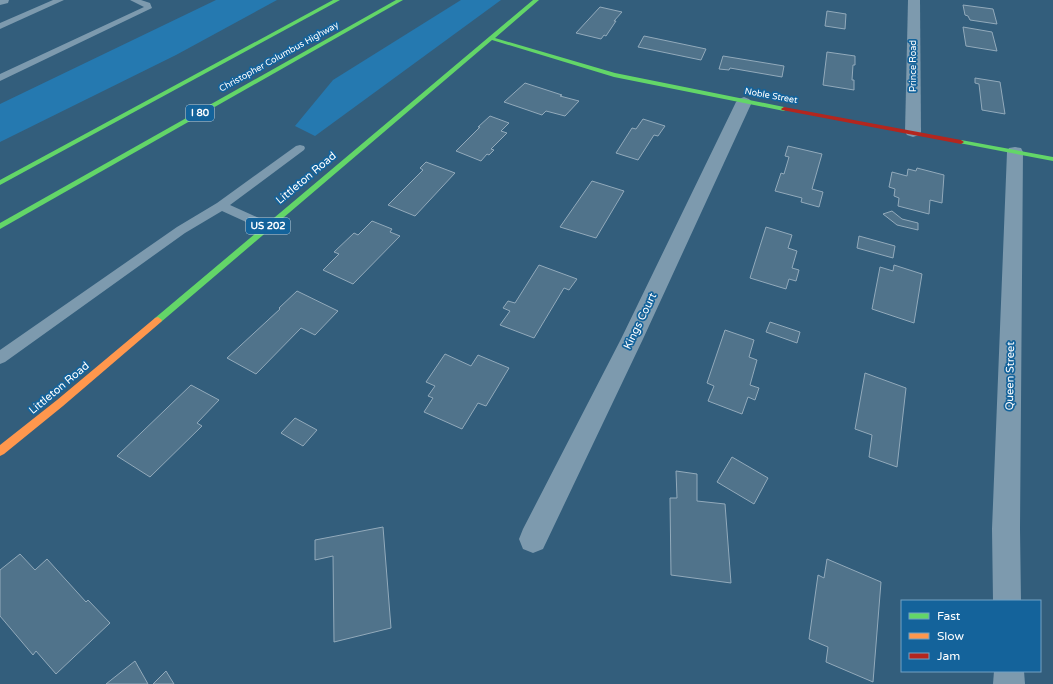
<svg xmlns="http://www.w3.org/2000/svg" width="1053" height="684" viewBox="0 0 1053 684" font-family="'Varela Round',sans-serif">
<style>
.green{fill:#2579b0}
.building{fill:#50738b;stroke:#92aabb}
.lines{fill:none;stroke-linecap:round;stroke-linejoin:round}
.lane{fill:#7d9aae;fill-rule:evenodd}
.street{fill:#7d9aae;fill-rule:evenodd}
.fast{fill:#63d668;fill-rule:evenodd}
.slow{fill:#ff974d;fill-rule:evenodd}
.jam{fill:#b3261e;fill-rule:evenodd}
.labels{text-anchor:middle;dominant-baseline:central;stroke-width:3.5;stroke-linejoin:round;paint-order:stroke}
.far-street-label{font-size:9px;fill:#fff;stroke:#14639b}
.shield{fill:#14639b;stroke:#b8d0e1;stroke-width:1}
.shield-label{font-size:10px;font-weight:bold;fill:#fff}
.street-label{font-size:11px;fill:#fff;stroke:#14639b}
</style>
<rect width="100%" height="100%" fill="#335e7c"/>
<!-- green -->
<g class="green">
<polygon points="216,0 277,0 176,55 0,142 0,104"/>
<polygon points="461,0 501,0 315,136 295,126 333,80"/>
</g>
<!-- building -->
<g class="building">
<polygon points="963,5 993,9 997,24 970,20 968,16 965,15"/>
<polygon points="600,7 622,12 614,21 616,21 606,36 604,35 601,39 576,33"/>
<polygon points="827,11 846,14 845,29 825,26"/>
<polygon points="963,27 992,32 997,51 966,46"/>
<polygon points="644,36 706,49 701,60 638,47"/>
<polygon points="827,52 855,56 855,65 853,65 852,80 854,80 854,90 823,85"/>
<polygon points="723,56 784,66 782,77 730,68 729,70 719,69"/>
<polygon points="975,78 1000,82 1005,114 982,110 979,84 975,83"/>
<polygon points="525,83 562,95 560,96 579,101 565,116 546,111 542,115 504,102"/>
<polygon points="490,116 509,123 501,131 507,133 491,149 494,150 489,155 487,154 481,161 456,151 480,127 478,127"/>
<polygon points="643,119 665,126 658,136 654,135 638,160 616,153 632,128 636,129"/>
<polygon points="788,146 822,154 812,189 823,192 819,207 801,202 802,198 775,191 781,173 784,174 789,157 785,156"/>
<polygon points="426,162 455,173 415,216 388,205 423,170 420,168"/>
<polygon points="917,168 944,175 942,203 930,200 929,214 898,206 899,198 894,196 895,189 889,187 892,172 907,176 908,169 916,171"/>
<polygon points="592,181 624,191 596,238 560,227"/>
<polygon points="892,211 902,219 918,223 918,230 897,225 883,214"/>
<polygon points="372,221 392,229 390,232 400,236 353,284 323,270 339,254 334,252 354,233 358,235"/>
<polygon points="766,227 792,235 788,248 797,251 792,268 799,270 796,281 789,279 786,289 750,278"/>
<polygon points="859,236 895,246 893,258 857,248"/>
<polygon points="539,265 577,279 569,290 564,288 534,338 500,325 510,311 503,308 508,301 515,303"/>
<polygon points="894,265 922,274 914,323 872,309 880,267 893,271"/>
<polygon points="297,291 338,311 315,335 301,328 256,374 227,358 280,309 279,308"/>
<polygon points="770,322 800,332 797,343 766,332"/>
<polygon points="725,330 754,340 749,357 757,360 750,385 759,388 755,400 748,397 742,414 708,401 714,386 707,383"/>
<polygon points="445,354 471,366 478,355 509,368 486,406 478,403 462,429 424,412 433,398 428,396 435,386 426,382"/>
<polygon points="865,373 906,388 897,467 869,457 872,435 855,429"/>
<polygon points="191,385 219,400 197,423 202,426 150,477 117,456"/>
<polygon points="295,418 317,430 303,446 281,433"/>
<polygon points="732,457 768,478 754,504 717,482"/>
<polygon points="676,471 697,474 697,501 725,504 731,583 671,575 670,498 677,498"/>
<polygon points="383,527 391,628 334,642 333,556 315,560 315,540"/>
<polygon points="20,554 35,570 47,559 86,602 88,600 110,623 56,674 36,651 33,655 0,616 0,570"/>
<polygon points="827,559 881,582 873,682 826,662 828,647 809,639 818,575 824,578"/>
<polygon points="135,661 148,684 106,684"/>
<polygon points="166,671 174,684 153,684"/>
</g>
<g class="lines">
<!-- lane -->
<g class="lane">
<polygon points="53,0 64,0 0,29 0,23"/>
<polygon points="130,0 141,0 150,3 152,8 0,81 0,74 144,7"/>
<polygon points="300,145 304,146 305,148 304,150 230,205 272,224 274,227 272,230 268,231 264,230 222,211 185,233 5,362 0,364 0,350 177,227 217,203 296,146"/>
</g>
<!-- street -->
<g class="street">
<polygon points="0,0 9,0 8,3 0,5"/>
<polygon points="908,0 920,0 921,132 919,135 913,137 907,135 905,132"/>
<polygon points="744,97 749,99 752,102 643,339 543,549 533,553 523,549 519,539 523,529 621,339 736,102 739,99"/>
<polygon points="1015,147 1021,148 1023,152 1020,529 1021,601 993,601 992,529 1007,152 1009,148"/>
<polygon points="994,671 1024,671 1025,684 993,684"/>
</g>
<!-- fast -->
<g class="fast">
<polygon points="333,0 340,0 0,185 0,180"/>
<polygon points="396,0 403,0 0,229 0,223"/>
<polygon points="533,0 539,0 495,38 615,73 784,107 787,109 784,111 614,77 492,40 161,322 155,322 154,320 155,318"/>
<polygon points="961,140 1053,157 1053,161 959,143 959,141"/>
</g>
<!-- slow -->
<polygon class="slow" points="158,317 162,320 161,322 63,406 4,454 0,456 0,445 57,400 155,318"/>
<!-- jam -->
<polygon class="jam" points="784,107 961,140 964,142 961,144 782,110 781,109"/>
</g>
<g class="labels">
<!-- far-street labels -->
<g class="far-street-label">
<text transform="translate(279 57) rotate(-29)">Christopher Columbus Highway</text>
<text transform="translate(913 66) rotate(-90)">Prince Road</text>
<text transform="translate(771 96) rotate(10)">Noble Street</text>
</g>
<!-- shield labels -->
<g class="shield">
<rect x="186" y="105" width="28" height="16" rx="3"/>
<rect x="246" y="218" width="44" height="16" rx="3"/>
</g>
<g class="shield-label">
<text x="200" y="113">I 80</text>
<text x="268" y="226">US 202</text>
</g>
<!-- street labels -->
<g class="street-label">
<text transform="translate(306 178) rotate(-40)">Littleton Road</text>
<text transform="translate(640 321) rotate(-64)">Kings Court</text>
<text transform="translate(1010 376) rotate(-89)">Queen Street</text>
<text transform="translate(59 388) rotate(-40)">Littleton Road</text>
</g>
</g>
<!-- legend -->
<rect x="901" y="600" width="140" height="72" fill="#14639b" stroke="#72a1c3"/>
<rect x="909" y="613" width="20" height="6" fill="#63d668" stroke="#72a1c3"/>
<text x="937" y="620" font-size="12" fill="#ffffff">Fast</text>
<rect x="909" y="633" width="20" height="6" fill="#ff974d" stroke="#72a1c3"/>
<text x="937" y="640" font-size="12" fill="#ffffff">Slow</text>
<rect x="909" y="653" width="20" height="6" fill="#b3261e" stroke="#72a1c3"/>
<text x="937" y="660" font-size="12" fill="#ffffff">Jam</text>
</svg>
